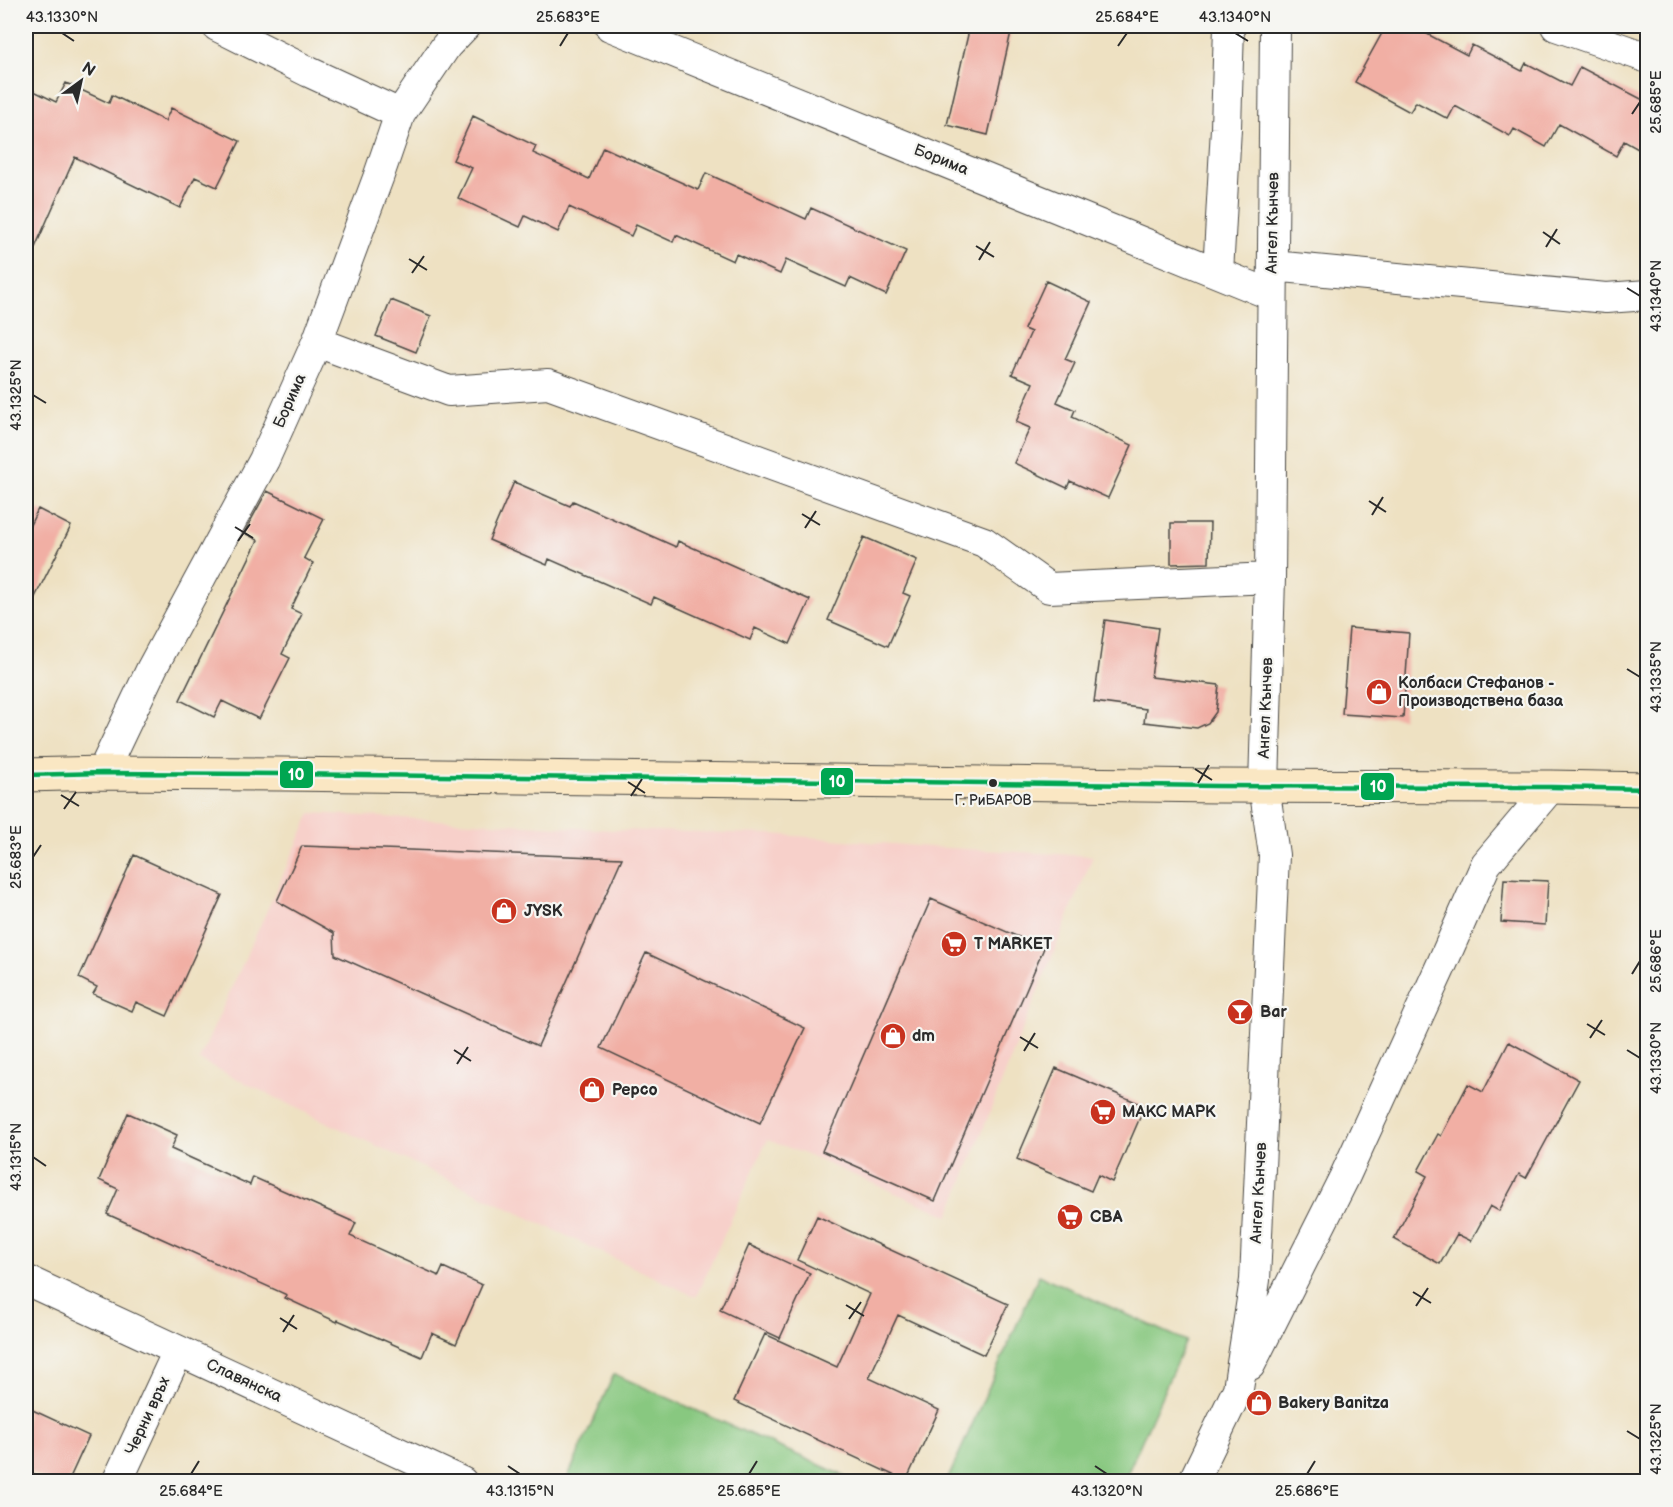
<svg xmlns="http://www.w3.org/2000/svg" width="1673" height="1507" viewBox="0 0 1673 1507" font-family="'Balsamiq Sans',sans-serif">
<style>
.built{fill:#f7d0ca}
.grass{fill:#88c880;stroke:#5a7a56;stroke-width:1.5}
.building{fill:#f1afa4}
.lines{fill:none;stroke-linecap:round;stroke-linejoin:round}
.street-casing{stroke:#484642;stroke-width:32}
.secondary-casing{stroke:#484642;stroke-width:35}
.street{stroke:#fff;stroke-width:30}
.secondary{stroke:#fae7c3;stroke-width:33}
.bus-1-casing{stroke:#f6f6f2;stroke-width:9}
.bus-1{stroke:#00a651;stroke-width:4.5}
.ticks{fill:none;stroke:#2b2b2b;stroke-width:2}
.bus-dot{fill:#2b2b2b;stroke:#f6f6f2;stroke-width:2}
.labels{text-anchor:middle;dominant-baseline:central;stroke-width:4.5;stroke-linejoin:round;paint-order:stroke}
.bus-label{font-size:14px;fill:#2b2b2b;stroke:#f6f6f2}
.street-label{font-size:16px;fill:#2b2b2b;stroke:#f6f6f2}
.poi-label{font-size:16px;font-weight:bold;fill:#2b2b2b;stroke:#f6f6f2;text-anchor:start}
.line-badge{stroke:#f6f6f2;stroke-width:2}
.badge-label{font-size:16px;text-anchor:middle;font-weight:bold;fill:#fff}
.neatline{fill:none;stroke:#2b2b2b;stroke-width:2}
.ticks-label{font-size:15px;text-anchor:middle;fill:#2b2b2b}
</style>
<rect width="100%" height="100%" fill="#f6f6f2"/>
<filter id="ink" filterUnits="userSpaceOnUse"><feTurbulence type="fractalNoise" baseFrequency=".0167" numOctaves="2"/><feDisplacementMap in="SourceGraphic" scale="12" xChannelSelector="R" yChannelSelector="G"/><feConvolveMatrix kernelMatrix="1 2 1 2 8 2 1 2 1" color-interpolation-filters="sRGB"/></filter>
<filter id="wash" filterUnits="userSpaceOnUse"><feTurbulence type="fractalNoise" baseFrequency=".008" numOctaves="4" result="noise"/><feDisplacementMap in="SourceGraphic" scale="24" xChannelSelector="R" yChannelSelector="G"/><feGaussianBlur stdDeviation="1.35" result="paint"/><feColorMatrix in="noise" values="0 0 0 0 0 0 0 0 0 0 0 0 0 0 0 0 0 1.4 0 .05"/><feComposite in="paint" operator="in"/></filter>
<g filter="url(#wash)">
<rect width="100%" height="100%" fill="#eee1c2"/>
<!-- built -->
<path class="built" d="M 311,813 L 615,830 L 772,834 L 929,847 L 1093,856 L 1027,1018 L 949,1216 L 802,1153 L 767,1140 L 696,1297 L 290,1105 L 199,1060 Z"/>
<!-- grass -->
<path class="grass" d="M 1039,1275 L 1186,1341 L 1124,1481 L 947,1481 Z
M 614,1374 L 856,1481 L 566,1481 Z"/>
<g id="blocks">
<!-- building -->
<path class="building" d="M 970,26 L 986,26 L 1011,32 L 988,135 L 947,125 Z
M 1386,26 L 1412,26 L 1467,55 L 1472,45 L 1522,71 L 1526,63 L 1570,86 L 1580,67 L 1647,102 L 1647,154 L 1624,141 L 1616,156 L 1559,124 L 1546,147 L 1514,129 L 1510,136 L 1455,106 L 1448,119 L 1416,102 L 1410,112 L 1355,82 Z
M 66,83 L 109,103 L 112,95 L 165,121 L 171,108 L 240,141 L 217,187 L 195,177 L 180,208 L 75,157 L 26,268 L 26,87 L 56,102 Z
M 473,116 L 536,146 L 533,153 L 589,179 L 603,147 L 698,190 L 706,173 L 806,219 L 811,208 L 906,251 L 886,295 L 850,278 L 846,287 L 786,260 L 780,274 L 736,254 L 733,261 L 676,235 L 673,242 L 636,225 L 631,236 L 569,207 L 558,232 L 525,216 L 520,227 L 458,198 L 472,168 L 453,160 Z
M 1046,281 L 1091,302 L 1065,359 L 1075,363 L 1057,402 L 1075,410 L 1072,417 L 1132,445 L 1108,498 L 1070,481 L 1067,488 L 1014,463 L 1030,428 L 1016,422 L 1033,383 L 1012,374 L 1031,332 L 1024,329 Z
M 391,300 L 431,316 L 416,352 L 376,336 Z
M 514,482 L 570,506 L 573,501 L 676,547 L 678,541 L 810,600 L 790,644 L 755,628 L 750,640 L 654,597 L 651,604 L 549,559 L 547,565 L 489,540 Z
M 267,491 L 324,519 L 304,558 L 313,563 L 291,609 L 302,614 L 282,654 L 290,658 L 259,719 L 222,701 L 214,717 L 180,700 L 258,540 L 244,533 Z
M 38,509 L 71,526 L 26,615 L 26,533 Z
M 1171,523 L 1210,523 L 1209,563 L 1171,564 Z
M 864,537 L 917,560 L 903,593 L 910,596 L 888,646 L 828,620 Z
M 1105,620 L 1158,628 L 1151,677 L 1219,685 L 1216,712 L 1208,723 L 1197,728 L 1144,722 L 1146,709 L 1094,702 Z
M 1349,628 L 1409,633 L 1403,718 L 1342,714 Z
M 302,846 L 622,858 L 538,1046 L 335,955 L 334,933 L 277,901 Z
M 134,855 L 222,895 L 167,1016 L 136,1002 L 132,1011 L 93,994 L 97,987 L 79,978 Z
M 1504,879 L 1548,881 L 1545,925 L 1501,922 Z
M 931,899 L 1044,948 L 935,1201 L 822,1151 Z
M 646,953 L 805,1028 L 760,1123 L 601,1048 Z
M 1509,1042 L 1579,1080 L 1526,1178 L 1519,1174 L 1499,1211 L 1490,1206 L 1471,1241 L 1457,1234 L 1440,1264 L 1394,1239 L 1427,1176 L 1418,1171 L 1438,1134 L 1441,1136 L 1468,1084 L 1483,1092 Z
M 1056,1068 L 1145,1106 L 1112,1182 L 1098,1175 L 1091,1191 L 1017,1159 Z
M 128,1113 L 177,1135 L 171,1149 L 250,1185 L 253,1177 L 356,1223 L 350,1236 L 439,1276 L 443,1267 L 482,1285 L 456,1344 L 432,1333 L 422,1357 L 338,1320 L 337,1322 L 285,1298 L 287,1295 L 107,1214 L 118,1189 L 99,1180 Z
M 817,1216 L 1008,1304 L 984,1355 L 898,1315 L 869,1378 L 939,1410 L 906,1481 L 734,1401 L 765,1334 L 837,1367 L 870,1294 L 797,1260 Z
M 749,1245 L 810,1273 L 780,1338 L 720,1310 Z
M 26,1407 L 89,1436 L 68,1482 L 50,1482 L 26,1470 Z"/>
</g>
</g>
<g filter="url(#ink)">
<use href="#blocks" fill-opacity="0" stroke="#484642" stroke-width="1.5"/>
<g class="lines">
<defs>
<path id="street" d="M 217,26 L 309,72 L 400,114
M 610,26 L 1272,295
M 1556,26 L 1648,58
M 1273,266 L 1606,298 L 1648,295
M 1218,273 L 1226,128 L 1229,26
M 317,342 L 449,391 L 548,384 L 984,542 L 1049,588 L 1270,578
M 102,773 L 152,668 L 264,460 L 317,342 L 378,178 L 400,114 L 446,46 L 465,26
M 26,1280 L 462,1482
M 1250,1365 L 1344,1178 L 1441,966 L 1486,864 L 1551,787
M 117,1482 L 178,1351
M 1193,1482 L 1238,1389 L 1255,1280 L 1274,855 L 1264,786 L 1270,578 L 1275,26"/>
<path id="secondary" d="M 26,775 L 102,773 L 283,774 L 1218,786 L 1551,787 L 1648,789"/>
</defs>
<!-- street casing -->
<use href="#street" class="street-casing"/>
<!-- secondary casing -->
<use href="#secondary" class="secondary-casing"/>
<!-- street -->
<use href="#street" class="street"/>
<!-- secondary -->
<use href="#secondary" class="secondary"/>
<defs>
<path id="bus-1" d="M 26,775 L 102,773 L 283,774 L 1218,786 L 1551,787 L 1648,789"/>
</defs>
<!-- bus-1 casing -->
<use href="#bus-1" class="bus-1-casing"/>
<!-- bus-1 -->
<use href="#bus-1" class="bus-1"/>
</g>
</g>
<!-- ticks -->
<path class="ticks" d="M 62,33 L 74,41M 1235,33 L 1248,41M 560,46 L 568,33M 1118,46 L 1127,33M 1632,114 L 1640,102M 1543,232 L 1560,244M 976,246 L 994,257M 1546,247 L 1557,229M 409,259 L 427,270M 979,260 L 990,242M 412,273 L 424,256M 1627,288 L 1640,296M 33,395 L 46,403M 1369,501 L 1386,512M 802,514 L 820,525M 1372,515 L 1383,497M 235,527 L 253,538M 805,528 L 816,511M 238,541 L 250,524M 1627,669 L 1640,677M 1195,769 L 1212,780M 628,782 L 645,793M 1198,783 L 1209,765M 61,795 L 79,806M 631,796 L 642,779M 64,809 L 76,792M 33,857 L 41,845M 1632,974 L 1640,961M 1587,1024 L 1605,1035M 1020,1037 L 1038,1048M 1590,1038 L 1602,1020M 454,1050 L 471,1061M 1627,1050 L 1640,1058M 1024,1051 L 1035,1033M 457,1064 L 468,1047M 33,1157 L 46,1166M 1413,1292 L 1431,1303M 846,1305 L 864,1316M 1416,1306 L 1428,1288M 280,1318 L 297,1329M 849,1319 L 861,1302M 283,1332 L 294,1315M 1627,1431 L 1640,1439M 508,1466 L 520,1474M 1095,1466 L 1107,1474M 191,1474 L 199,1461M 749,1474 L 757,1461M 1307,1474 L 1315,1461"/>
<!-- icons -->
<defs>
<symbol id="shop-disc" viewBox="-11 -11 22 22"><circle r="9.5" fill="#c8321e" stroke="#f6f6f2"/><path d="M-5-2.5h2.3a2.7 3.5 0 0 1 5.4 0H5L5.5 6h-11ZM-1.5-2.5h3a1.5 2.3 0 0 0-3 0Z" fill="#fff"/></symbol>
<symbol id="supermarket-disc" viewBox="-11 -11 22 22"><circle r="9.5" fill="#c8321e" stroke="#f6f6f2"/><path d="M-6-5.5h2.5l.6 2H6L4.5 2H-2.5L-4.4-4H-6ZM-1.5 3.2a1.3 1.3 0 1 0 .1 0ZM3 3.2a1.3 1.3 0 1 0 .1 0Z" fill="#fff"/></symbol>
<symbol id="bar-disc" viewBox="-11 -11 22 22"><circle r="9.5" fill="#c8321e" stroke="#f6f6f2"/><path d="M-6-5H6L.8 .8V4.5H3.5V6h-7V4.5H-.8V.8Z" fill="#fff"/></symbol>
</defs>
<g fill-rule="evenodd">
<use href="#shop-disc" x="1364" y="677" width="30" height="30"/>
<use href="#shop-disc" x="489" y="896" width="30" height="30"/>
<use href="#supermarket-disc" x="939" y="929" width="30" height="30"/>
<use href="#bar-disc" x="1225" y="997" width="30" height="30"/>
<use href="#shop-disc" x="878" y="1021" width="30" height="30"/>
<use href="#shop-disc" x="577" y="1075" width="30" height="30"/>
<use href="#supermarket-disc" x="1088" y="1097" width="30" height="30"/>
<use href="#supermarket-disc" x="1055" y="1202" width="30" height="30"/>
<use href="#shop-disc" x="1244" y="1388" width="30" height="30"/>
</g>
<!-- markers -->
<circle class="bus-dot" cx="993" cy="783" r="5"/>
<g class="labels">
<!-- bus labels -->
<g class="bus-label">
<text x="993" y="800">Г. РиБАРОВ</text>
</g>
<!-- street labels -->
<g class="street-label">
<text transform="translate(941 160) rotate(22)">Борима</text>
<text transform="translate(1273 223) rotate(-89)">Ангел Кънчев</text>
<text transform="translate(290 401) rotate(-66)">Борима</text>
<text transform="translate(1266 708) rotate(-88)">Ангел Кънчев</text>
<text transform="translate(1259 1193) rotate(-87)">Ангел Кънчев</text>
<text transform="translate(244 1381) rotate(25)">Славянска</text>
<text transform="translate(148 1416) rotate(-65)">Черни връх</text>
</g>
<!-- poi labels -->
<g class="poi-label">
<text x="1398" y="683">Колбаси Стефанов -<tspan x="1398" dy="18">Производствена база</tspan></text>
<text x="524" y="911">JYSK</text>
<text x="974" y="944">T MARKET</text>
<text x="1260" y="1012">Bar</text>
<text x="912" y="1036">dm</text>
<text x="612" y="1090">Pepco</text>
<text x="1122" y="1112">МАКС МАРК</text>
<text x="1090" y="1217">CBA</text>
<text x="1278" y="1403">Bakery Banitza</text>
</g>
</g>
<g class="line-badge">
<rect x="279" y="760" width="35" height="29" rx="6" fill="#00a651"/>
<rect x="820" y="767" width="34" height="29" rx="6" fill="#00a651"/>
<rect x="1360" y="772" width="35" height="29" rx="6" fill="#00a651"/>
</g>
<g class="badge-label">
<text x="296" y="780">10</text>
<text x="837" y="787">10</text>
<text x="1378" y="792">10</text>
</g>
<!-- margin -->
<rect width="1673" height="1507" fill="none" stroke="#f6f6f2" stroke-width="66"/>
<!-- north arrow -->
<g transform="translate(81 81) rotate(33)" stroke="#f6f6f2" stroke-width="4.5" paint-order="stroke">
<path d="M0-4.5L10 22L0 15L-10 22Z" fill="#2b2b2b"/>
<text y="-9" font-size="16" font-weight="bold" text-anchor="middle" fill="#2b2b2b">N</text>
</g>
<rect x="33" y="33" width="1607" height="1441" class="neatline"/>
<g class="ticks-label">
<text x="62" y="22">43.1330°N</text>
<text x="568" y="22">25.683°E</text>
<text x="1127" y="22">25.684°E</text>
<text x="1235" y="22">43.1340°N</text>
<text transform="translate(1656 102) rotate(-90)" y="5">25.685°E</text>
<text transform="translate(1656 296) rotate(-90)" y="5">43.1340°N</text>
<text transform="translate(16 395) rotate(-90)" y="5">43.1325°N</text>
<text transform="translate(1656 677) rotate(-90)" y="5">43.1335°N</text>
<text transform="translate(16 857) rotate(-90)" y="5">25.683°E</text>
<text transform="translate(1656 961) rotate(-90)" y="5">25.686°E</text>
<text transform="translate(1656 1058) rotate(-90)" y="5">43.1330°N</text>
<text transform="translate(16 1157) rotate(-90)" y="5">43.1315°N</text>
<text transform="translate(1656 1439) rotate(-90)" y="5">43.1325°N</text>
<text x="191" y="1496">25.684°E</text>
<text x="520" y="1496">43.1315°N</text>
<text x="749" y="1496">25.685°E</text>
<text x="1107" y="1496">43.1320°N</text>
<text x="1307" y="1496">25.686°E</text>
</g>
</svg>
